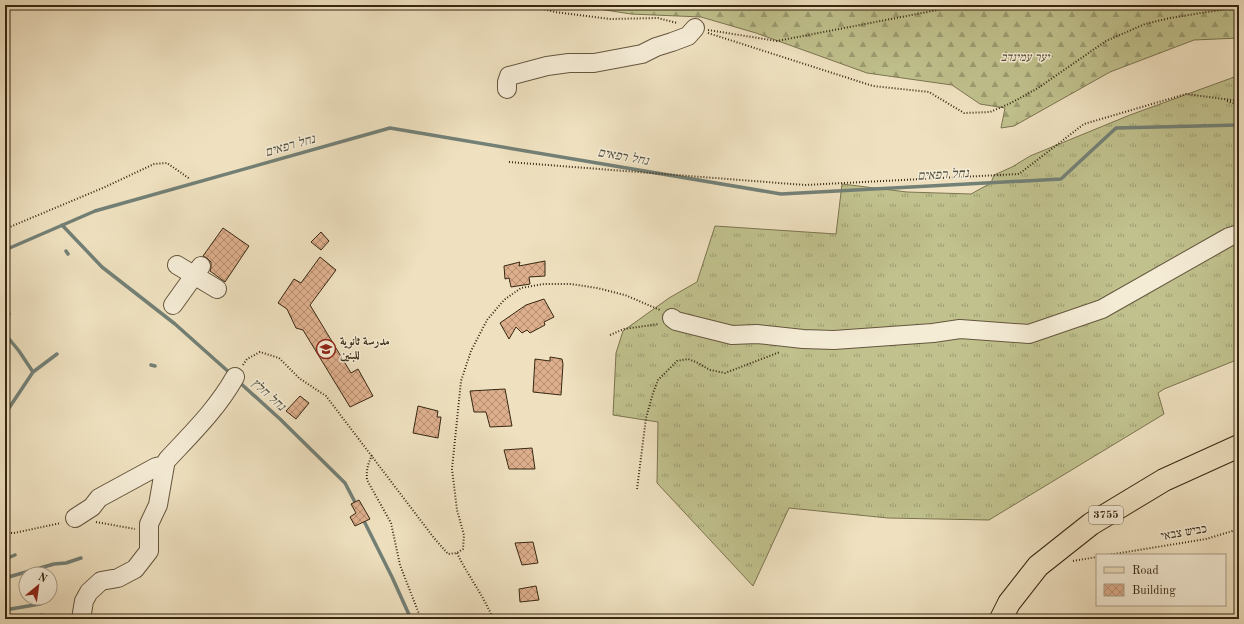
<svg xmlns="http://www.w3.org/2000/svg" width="1244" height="624" viewBox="0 0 1244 624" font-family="'Old Standard TT',Amiri,'Frank Ruhl Libre',serif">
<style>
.grass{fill:url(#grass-tufts);stroke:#7c7450}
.forest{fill:url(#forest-firs);stroke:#7c7450}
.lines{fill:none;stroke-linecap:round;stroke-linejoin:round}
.stream{stroke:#738076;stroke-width:3.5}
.building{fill:url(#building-cross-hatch);stroke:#372712}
.minor-casing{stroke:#65563e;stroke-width:20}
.major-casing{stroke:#372712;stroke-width:24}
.path{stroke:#372712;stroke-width:2;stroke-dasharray:1 2;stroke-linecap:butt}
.minor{stroke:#f5ecd6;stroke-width:18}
.major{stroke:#efe1c0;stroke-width:22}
.labels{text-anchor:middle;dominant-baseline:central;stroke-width:3;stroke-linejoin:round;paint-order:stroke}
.shield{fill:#f5ecd6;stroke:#70624d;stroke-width:1}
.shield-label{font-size:11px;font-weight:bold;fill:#372712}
.park-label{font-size:12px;font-style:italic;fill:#594e31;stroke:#f5ecd6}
.poi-label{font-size:12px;font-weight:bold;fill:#372712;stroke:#f5ecd6;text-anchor:start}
.street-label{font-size:12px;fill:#372712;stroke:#f5ecd6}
.water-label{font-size:13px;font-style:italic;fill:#555444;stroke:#f5ecd6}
</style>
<defs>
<pattern id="grass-tufts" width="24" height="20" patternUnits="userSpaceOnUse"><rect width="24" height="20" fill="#c0c18d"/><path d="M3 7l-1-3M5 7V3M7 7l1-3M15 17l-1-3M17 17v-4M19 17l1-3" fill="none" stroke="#9d9d72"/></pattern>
<pattern id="forest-firs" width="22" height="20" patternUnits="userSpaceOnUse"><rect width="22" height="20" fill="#c0c18d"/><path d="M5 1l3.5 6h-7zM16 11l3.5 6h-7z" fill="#9d9d72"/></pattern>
<pattern id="building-cross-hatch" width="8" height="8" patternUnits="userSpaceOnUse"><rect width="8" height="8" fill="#deaf8d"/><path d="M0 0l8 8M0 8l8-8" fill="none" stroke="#b58e72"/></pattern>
</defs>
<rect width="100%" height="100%" fill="#efe1c0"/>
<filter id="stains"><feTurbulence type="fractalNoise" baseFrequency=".005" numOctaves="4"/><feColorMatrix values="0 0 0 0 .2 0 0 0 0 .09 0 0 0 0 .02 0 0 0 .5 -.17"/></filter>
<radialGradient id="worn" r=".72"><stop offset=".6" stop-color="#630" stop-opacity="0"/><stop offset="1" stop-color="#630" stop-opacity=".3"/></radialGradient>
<!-- grass -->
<path class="grass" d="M 1237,76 L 1239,76 L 1239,359 L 1164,389 L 1158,393 L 1164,414 L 989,520 L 888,518 L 789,508 L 753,586 L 657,483 L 658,422 L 613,415 L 616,353 L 623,331 L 669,298 L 697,282 L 715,226 L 836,234 L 842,184 L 907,192 L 971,194 L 991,183 L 994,175 L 1012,167 L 1030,156 L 1130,115 Z"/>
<!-- forest -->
<path class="forest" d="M 573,5 L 1239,5 L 1239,38 L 1194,40 L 1110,72 L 1014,126 L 1001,128 L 1005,108 L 980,104 L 952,85 L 867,73 L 756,33 L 701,17 L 631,14 Z"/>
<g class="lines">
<!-- stream -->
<path class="stream" d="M 62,225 L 102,267 L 175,324 L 231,374
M 5,250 L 95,211 L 390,128 L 781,194 L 1061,179 L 1116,128 L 1239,125
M 66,251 L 68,254
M 5,308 L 9,314 L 5,318
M 5,334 L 19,351 L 33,372
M 151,365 L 155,366
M 238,381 L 280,419 L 345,483 L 357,506
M 5,414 L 33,372 L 57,354
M 363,519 L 392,577 L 411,619
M 5,559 L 15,555
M 5,578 L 54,564 L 66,563 L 81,558
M 5,610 L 40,604
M 32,619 L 42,615"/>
</g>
<!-- building -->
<path class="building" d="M 223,228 L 249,246 L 225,282 L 210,271 L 211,267 L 211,262 L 207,258 L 203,256 Z
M 321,232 L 329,241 L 321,250 L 311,242 Z
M 320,257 L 336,270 L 310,305 L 351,373 L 358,369 L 373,396 L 350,407 L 303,330 L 296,328 L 287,309 L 278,303 L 294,279 L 301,283 Z
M 545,261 L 545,276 L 529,277 L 530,284 L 511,287 L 509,278 L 505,279 L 504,266 L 520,262 L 519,266 Z
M 544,299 L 554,317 L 544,322 L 545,325 L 530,333 L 527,330 L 522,333 L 516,327 L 509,339 L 500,323 L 526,305 Z
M 550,357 L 562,359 L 563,364 L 561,395 L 533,392 L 535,359 L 550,361 Z
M 505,389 L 512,426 L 490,427 L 486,412 L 474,412 L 470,391 Z
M 300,396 L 309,403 L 296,419 L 286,411 Z
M 418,406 L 438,411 L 437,417 L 441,417 L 438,438 L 413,433 Z
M 532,448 L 535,469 L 509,469 L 504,450 Z
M 359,500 L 370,519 L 355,526 L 350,517 L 356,513 L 351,504 Z
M 533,542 L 538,563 L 522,565 L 515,543 Z
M 536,586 L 539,600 L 520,602 L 519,589 Z"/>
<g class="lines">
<defs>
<path id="minor" d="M 507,89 L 507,82 L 509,76 L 547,66 L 569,63 L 594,63 L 642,54 L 656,47 L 672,42 L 688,36 L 695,28
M 177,265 L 217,289
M 173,305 L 201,266
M 672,318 L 676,321 L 732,335 L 757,334 L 803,339 L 834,340 L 933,333 L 960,329 L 1029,334 L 1102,309 L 1229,237 L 1239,234
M 167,460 C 192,433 217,409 235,377
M 75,518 L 92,507 L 99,498 L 156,467 L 165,465 L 158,505 L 149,524 L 149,551 L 135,569 L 118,578 L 101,581 L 89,592 L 84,601 L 81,619"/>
<path id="major" d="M 1001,619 L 1009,603 L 1038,566 L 1091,524 L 1164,480 L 1239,446"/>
</defs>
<!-- minor casing -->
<use href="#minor" class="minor-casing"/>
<!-- major casing -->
<use href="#major" class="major-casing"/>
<!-- path -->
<path class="path" d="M 62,5 L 65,7 L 73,5
M 527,5 L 555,12 L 610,19 L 658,18 L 677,23
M 708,30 L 777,41 L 953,7 L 954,5
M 708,33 L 873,86 L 929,92 L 964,113 L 990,112 L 1011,103 L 1038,88 L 1106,41 L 1145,24 L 1170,18 L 1239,7
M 1227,101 L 1239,105
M 509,162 L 805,185 L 1019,174 L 1084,124 L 1186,94 L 1239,101
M 5,229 L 105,187 L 154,164 L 167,163 L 190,179
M 610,335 L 624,329 L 659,324
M 243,365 L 247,359 L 260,352 L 279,358 L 299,378 L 326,396 L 434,538 L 448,554 L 457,553 L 463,549 L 464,535 L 457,510 L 452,469 L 461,381 L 471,351 L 487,320 L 504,300 L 521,288 L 544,284 L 571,284 L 597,288 L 625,295 L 660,310
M 372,455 C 368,464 366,470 367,480 L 391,523 L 400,565 L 421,619
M 637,489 L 646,418 L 653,393 L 658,380 L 677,361 L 688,359 L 696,362 L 710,370 L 725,373 L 780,352
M 96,522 L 135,529
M 5,533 L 14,533 L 61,523
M 457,553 C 468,576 484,596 493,619
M 1108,555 L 1206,539 L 1239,529
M 1073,561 L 1097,557"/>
<!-- minor -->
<use href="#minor" class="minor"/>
<!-- major -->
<use href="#major" class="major"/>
</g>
<!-- icons -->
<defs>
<symbol id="school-ring" viewBox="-11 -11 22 22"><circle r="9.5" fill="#f5ecd6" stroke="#8f2418" stroke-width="1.5"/><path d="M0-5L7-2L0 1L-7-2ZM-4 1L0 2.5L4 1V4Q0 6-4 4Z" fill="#8f2418"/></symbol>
</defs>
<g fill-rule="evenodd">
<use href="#school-ring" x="315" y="338" width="22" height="22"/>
</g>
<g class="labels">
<!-- shield labels -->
<rect class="shield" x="1089" y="506" width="34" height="18" rx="3"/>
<g class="shield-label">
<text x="1106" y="515">3755</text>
</g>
<!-- park labels -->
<g class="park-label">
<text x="1025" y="58">יער עמינדב</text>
</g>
<!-- poi labels -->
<g class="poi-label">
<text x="340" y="342">مدرسة ثانوية<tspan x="340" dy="14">للبنين</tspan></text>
</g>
<!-- street labels -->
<g class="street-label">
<text transform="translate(1184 533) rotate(-10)">כביש צבאי</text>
</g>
<!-- water labels -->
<g class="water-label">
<text transform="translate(290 146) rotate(-16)">נחל רפאים</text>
<text transform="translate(623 157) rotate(10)">נחל רפאים</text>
<text transform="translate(943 175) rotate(-3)">נחל רפאים</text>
<text transform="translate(268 395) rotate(42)">נחל חלץ</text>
</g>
</g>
<!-- margin -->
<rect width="1244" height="624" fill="none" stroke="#efe1c0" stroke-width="20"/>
<rect x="6" y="6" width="1232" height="612" fill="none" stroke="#372712" stroke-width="2"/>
<rect x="10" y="10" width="1224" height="604" fill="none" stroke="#372712"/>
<!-- legend -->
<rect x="1096" y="554" width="130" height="52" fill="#f5ecd6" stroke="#a99d88"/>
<rect x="1104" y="567" width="20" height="6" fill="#efe1c0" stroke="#a99d88"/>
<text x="1132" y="574" font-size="12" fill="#372712">Road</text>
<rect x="1104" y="584" width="20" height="12" fill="url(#building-cross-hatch)" stroke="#a99d88"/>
<text x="1132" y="594" font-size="12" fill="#372712">Building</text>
<!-- north arrow -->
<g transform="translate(38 586) rotate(29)"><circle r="19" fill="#f5ecd6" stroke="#a99d88"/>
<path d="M0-3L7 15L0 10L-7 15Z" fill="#8f2418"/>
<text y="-6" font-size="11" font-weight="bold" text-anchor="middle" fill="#372712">N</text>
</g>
<rect width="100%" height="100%" filter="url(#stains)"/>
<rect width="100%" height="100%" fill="url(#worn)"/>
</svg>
